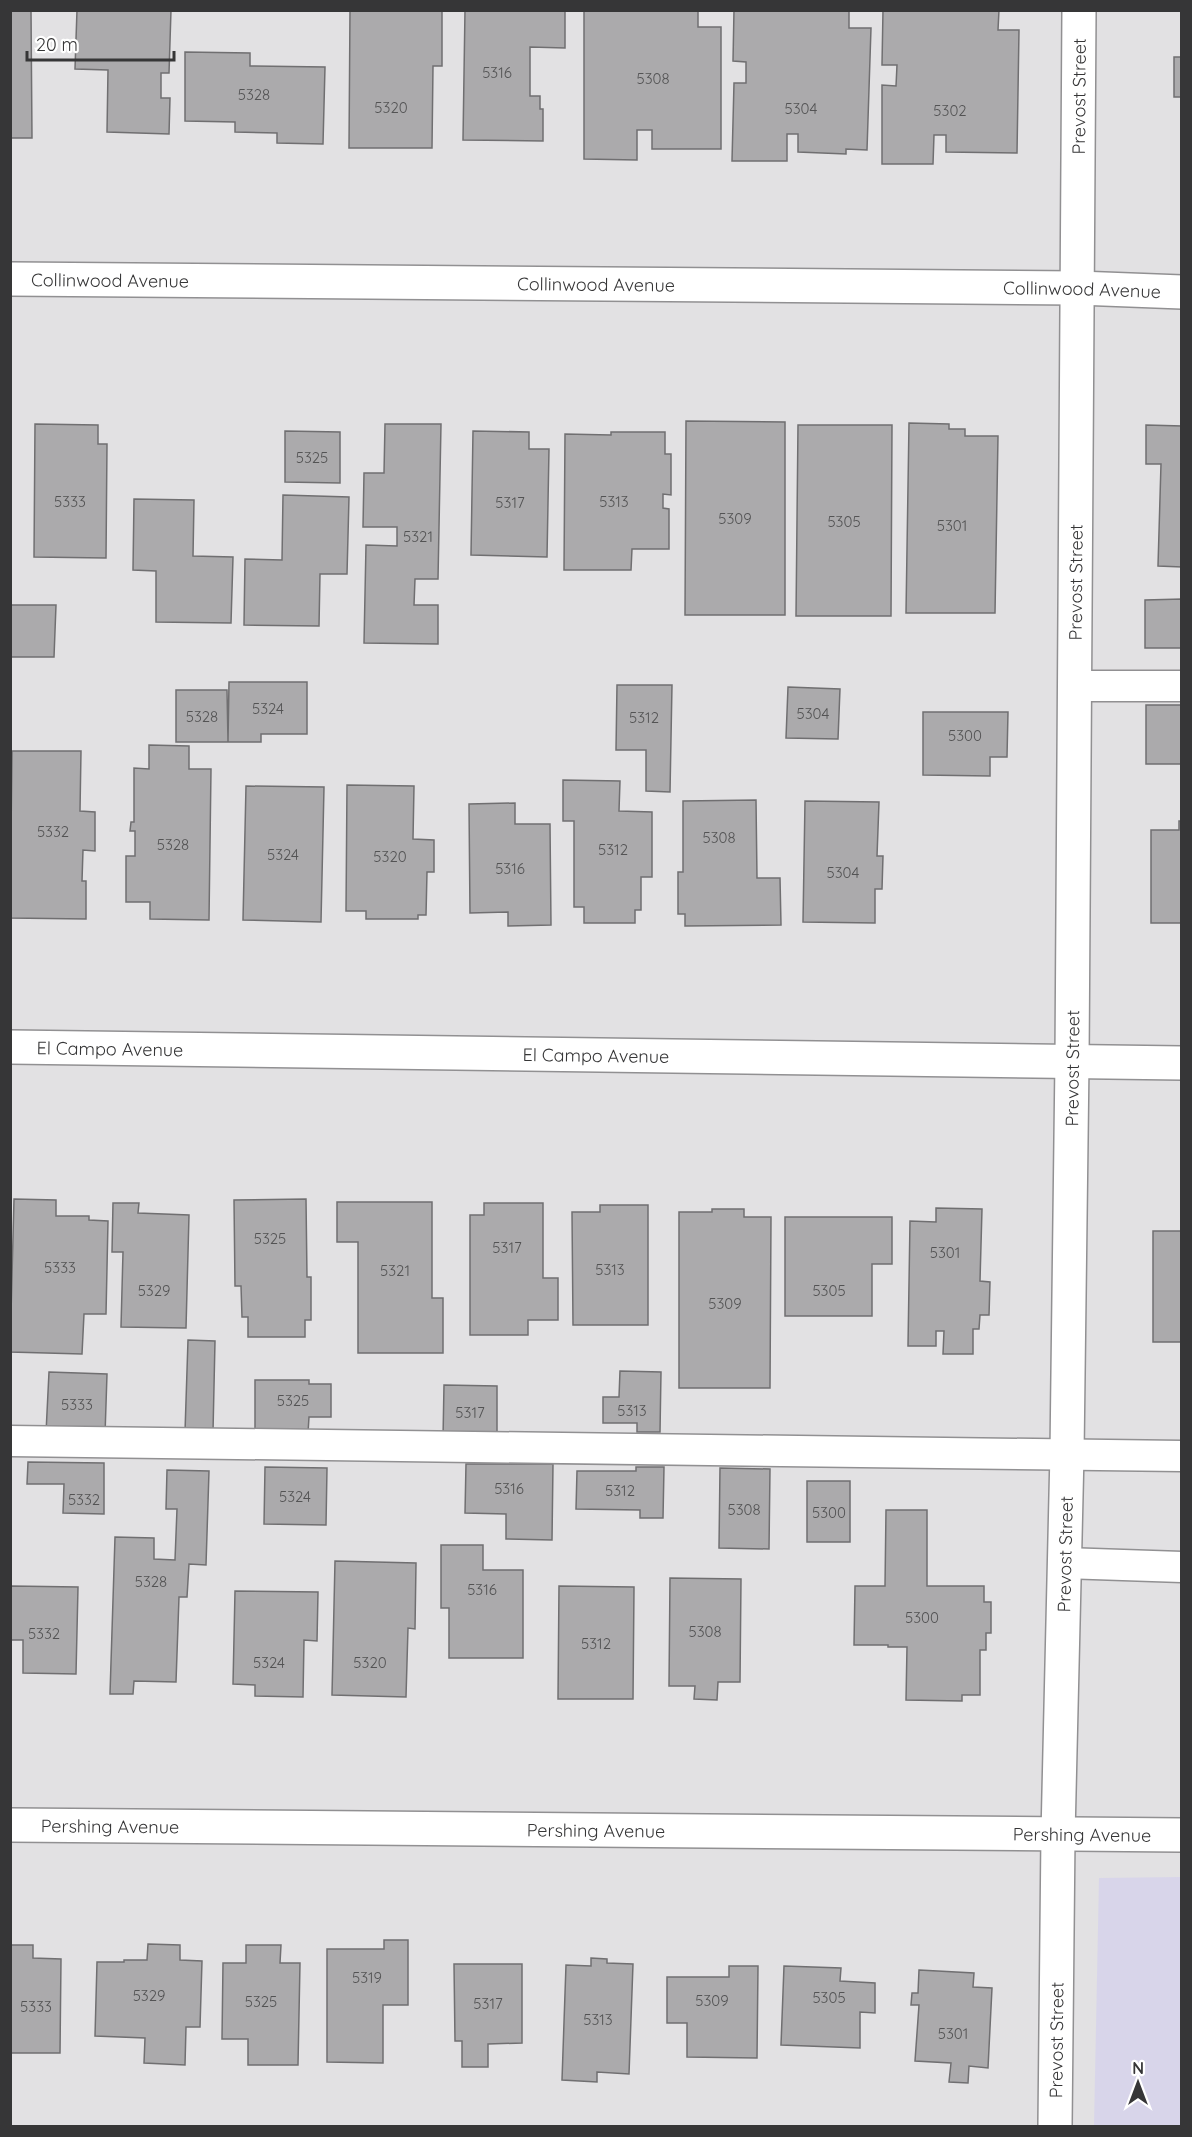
<svg xmlns="http://www.w3.org/2000/svg" width="1192" height="2137" viewBox="0 0 1192 2137" font-family="Quicksand,sans-serif">
<style>
.commercial{fill:#d8d5ea}
.building{fill:#abaaac;stroke:#706f71;stroke-width:1.5}
.lines{fill:none;stroke-linecap:round;stroke-linejoin:round}
.service-casing{stroke:#919092;stroke-width:33}
.minor-casing{stroke:#919092;stroke-width:36}
.service{stroke:#fff;stroke-width:30}
.minor{stroke:#fff;stroke-width:33}
.labels{text-anchor:middle;dominant-baseline:central;stroke-width:6;stroke-linejoin:round;paint-order:stroke}
.number-label{font-size:15px;fill:#535354}
.street-label{font-size:18px;fill:#363637;stroke:#fff}
</style>
<rect width="100%" height="100%" fill="#e2e1e3"/>
<!-- commercial -->
<path class="commercial" d="M 1181,1877 L 1181,2126 L 1094,2126 L 1099,1878 Z"/>
<!-- building -->
<path class="building" d="M 10,10 L 31,10 L 32,138 L 10,138 Z
M 77,10 L 171,10 L 169,73 L 161,73 L 161,98 L 170,98 L 169,134 L 107,132 L 108,70 L 75,69 Z
M 350,10 L 442,10 L 442,66 L 433,66 L 432,148 L 349,148 Z
M 465,10 L 565,10 L 565,48 L 530,47 L 530,96 L 540,96 L 540,109 L 543,109 L 543,141 L 463,140 Z
M 584,10 L 698,10 L 698,27 L 721,27 L 721,149 L 652,149 L 652,130 L 637,130 L 637,160 L 584,159 Z
M 734,10 L 849,10 L 849,28 L 871,28 L 867,150 L 846,149 L 846,154 L 798,152 L 798,134 L 787,134 L 787,161 L 732,161 L 734,83 L 746,83 L 746,62 L 733,61 Z
M 883,10 L 999,10 L 998,30 L 1019,30 L 1017,153 L 946,152 L 946,135 L 934,135 L 933,164 L 882,164 L 882,85 L 896,86 L 897,65 L 882,65 Z
M 1182,10 L 1182,97 L 1174,97 L 1174,57 L 1181,57 Z
M 185,52 L 250,53 L 250,66 L 325,67 L 323,144 L 277,143 L 277,133 L 235,132 L 235,122 L 185,121 Z
M 686,421 L 785,422 L 785,615 L 685,615 Z
M 909,423 L 949,424 L 949,429 L 965,429 L 965,436 L 998,436 L 995,613 L 906,613 Z
M 35,424 L 98,425 L 98,444 L 107,444 L 106,558 L 34,557 Z
M 385,424 L 441,424 L 438,579 L 415,579 L 414,605 L 438,605 L 438,644 L 364,643 L 366,545 L 397,546 L 397,527 L 363,527 L 364,473 L 384,473 Z
M 798,425 L 892,425 L 891,616 L 796,616 Z
M 1146,425 L 1182,426 L 1182,567 L 1158,566 L 1161,464 L 1146,464 Z
M 285,431 L 340,432 L 340,483 L 285,482 Z
M 473,431 L 529,432 L 529,449 L 549,449 L 547,557 L 471,555 Z
M 611,432 L 665,432 L 665,454 L 671,454 L 671,495 L 663,494 L 663,508 L 669,509 L 669,549 L 632,549 L 631,570 L 564,570 L 565,434 L 611,435 Z
M 283,495 L 349,497 L 347,574 L 320,574 L 319,626 L 244,625 L 245,559 L 282,560 Z
M 134,499 L 194,500 L 193,556 L 233,557 L 231,623 L 156,622 L 156,571 L 133,570 Z
M 1182,599 L 1182,648 L 1145,648 L 1145,600 Z
M 10,605 L 56,605 L 54,657 L 10,657 Z
M 229,682 L 307,682 L 307,734 L 261,734 L 261,742 L 228,742 Z
M 617,685 L 672,685 L 670,792 L 646,791 L 646,750 L 616,750 Z
M 788,687 L 840,689 L 838,739 L 786,738 Z
M 176,690 L 227,690 L 228,742 L 176,742 Z
M 1146,705 L 1182,705 L 1182,764 L 1146,764 Z
M 923,712 L 1008,712 L 1007,757 L 990,757 L 990,776 L 923,775 Z
M 149,745 L 189,746 L 189,769 L 211,769 L 209,920 L 150,919 L 150,902 L 126,902 L 126,856 L 135,856 L 135,831 L 130,831 L 131,822 L 134,822 L 134,768 L 149,769 Z
M 12,751 L 81,751 L 80,811 L 95,812 L 95,851 L 83,850 L 82,881 L 86,881 L 86,919 L 10,918 Z
M 563,780 L 620,781 L 619,811 L 652,812 L 652,877 L 641,877 L 641,910 L 635,910 L 635,923 L 584,923 L 584,907 L 574,907 L 574,821 L 563,821 Z
M 347,785 L 414,786 L 413,839 L 434,840 L 434,872 L 427,872 L 426,915 L 418,915 L 418,919 L 366,919 L 366,911 L 346,911 Z
M 246,786 L 324,787 L 321,922 L 243,920 Z
M 756,800 L 757,878 L 780,878 L 781,925 L 685,926 L 685,914 L 678,914 L 678,872 L 683,872 L 683,801 Z
M 805,801 L 879,802 L 877,856 L 883,856 L 882,889 L 875,889 L 875,923 L 803,922 Z
M 515,803 L 515,824 L 550,824 L 551,925 L 508,926 L 508,912 L 470,913 L 469,804 Z
M 1179,821 L 1182,821 L 1182,923 L 1151,923 L 1151,830 L 1179,830 Z
M 14,1199 L 56,1200 L 56,1216 L 89,1216 L 89,1220 L 108,1221 L 106,1314 L 84,1314 L 82,1354 L 10,1352 Z
M 306,1199 L 307,1277 L 311,1277 L 311,1320 L 305,1320 L 305,1337 L 248,1337 L 248,1317 L 242,1317 L 241,1286 L 235,1286 L 234,1200 Z
M 337,1202 L 432,1202 L 432,1298 L 443,1298 L 443,1353 L 358,1353 L 358,1242 L 337,1242 Z
M 113,1203 L 139,1203 L 138,1213 L 189,1215 L 186,1328 L 121,1327 L 123,1252 L 112,1252 Z
M 484,1203 L 543,1203 L 543,1278 L 558,1278 L 558,1320 L 528,1320 L 528,1335 L 470,1335 L 470,1215 L 484,1215 Z
M 600,1205 L 648,1205 L 648,1325 L 573,1325 L 572,1212 L 600,1212 Z
M 936,1208 L 982,1209 L 980,1281 L 990,1282 L 989,1315 L 980,1315 L 979,1329 L 973,1329 L 973,1354 L 943,1354 L 944,1331 L 936,1331 L 936,1346 L 908,1346 L 910,1221 L 936,1222 Z
M 712,1209 L 744,1209 L 744,1217 L 771,1217 L 770,1388 L 679,1388 L 679,1212 L 712,1212 Z
M 785,1217 L 892,1217 L 892,1264 L 872,1264 L 872,1316 L 785,1316 Z
M 1153,1231 L 1182,1231 L 1182,1342 L 1153,1342 Z
M 188,1340 L 215,1341 L 213,1432 L 185,1432 Z
M 620,1371 L 661,1372 L 660,1432 L 637,1432 L 637,1423 L 603,1423 L 603,1397 L 619,1397 Z
M 49,1372 L 107,1374 L 105,1435 L 46,1433 Z
M 255,1380 L 309,1380 L 309,1384 L 331,1384 L 331,1417 L 309,1417 L 308,1433 L 255,1432 Z
M 444,1385 L 497,1386 L 497,1439 L 443,1438 Z
M 28,1462 L 104,1463 L 104,1514 L 63,1513 L 64,1484 L 27,1484 Z
M 466,1464 L 553,1464 L 552,1540 L 506,1539 L 506,1514 L 465,1513 Z
M 265,1467 L 327,1468 L 326,1525 L 264,1524 Z
M 636,1467 L 664,1467 L 663,1518 L 640,1518 L 640,1510 L 576,1509 L 577,1471 L 636,1471 Z
M 720,1468 L 770,1469 L 769,1549 L 719,1548 Z
M 167,1470 L 209,1471 L 206,1565 L 189,1564 L 187,1597 L 179,1597 L 176,1682 L 134,1681 L 133,1694 L 110,1694 L 115,1537 L 154,1538 L 154,1559 L 175,1560 L 177,1509 L 166,1509 Z
M 807,1481 L 850,1481 L 850,1542 L 807,1542 Z
M 886,1510 L 927,1510 L 927,1586 L 984,1586 L 984,1602 L 991,1602 L 991,1633 L 986,1633 L 986,1650 L 980,1650 L 980,1695 L 962,1695 L 962,1701 L 906,1700 L 907,1647 L 888,1647 L 888,1645 L 854,1645 L 855,1586 L 885,1586 Z
M 441,1545 L 483,1545 L 483,1570 L 523,1570 L 523,1658 L 449,1658 L 449,1608 L 441,1608 Z
M 335,1561 L 416,1563 L 415,1629 L 408,1628 L 406,1697 L 332,1695 Z
M 670,1578 L 741,1579 L 740,1682 L 718,1682 L 717,1700 L 694,1699 L 695,1686 L 669,1686 Z
M 11,1586 L 78,1587 L 76,1674 L 23,1673 L 23,1640 L 10,1640 Z
M 559,1586 L 634,1587 L 633,1699 L 558,1699 Z
M 235,1591 L 318,1592 L 317,1641 L 304,1640 L 303,1697 L 255,1696 L 255,1685 L 233,1684 Z
M 384,1940 L 408,1940 L 408,2005 L 383,2005 L 383,2063 L 327,2062 L 327,1949 L 384,1949 Z
M 148,1944 L 180,1945 L 180,1960 L 202,1961 L 200,2027 L 186,2027 L 185,2065 L 144,2063 L 145,2038 L 95,2036 L 97,1962 L 124,1962 L 124,1960 L 147,1960 Z
M 10,1945 L 33,1945 L 33,1958 L 61,1959 L 60,2053 L 10,2053 Z
M 246,1945 L 281,1945 L 280,1963 L 300,1963 L 298,2065 L 248,2065 L 248,2039 L 222,2039 L 223,1963 L 246,1963 Z
M 591,1958 L 607,1959 L 607,1963 L 633,1964 L 629,2074 L 597,2072 L 597,2082 L 562,2080 L 566,1965 L 591,1966 Z
M 454,1964 L 522,1964 L 522,2043 L 488,2044 L 488,2067 L 462,2067 L 462,2041 L 455,2041 Z
M 729,1966 L 758,1966 L 757,2058 L 687,2057 L 687,2023 L 667,2023 L 667,1977 L 729,1977 Z
M 784,1966 L 841,1968 L 840,1981 L 875,1983 L 875,2013 L 860,2012 L 860,2048 L 781,2045 Z
M 919,1970 L 974,1973 L 973,1987 L 992,1988 L 988,2068 L 969,2066 L 968,2083 L 949,2082 L 951,2063 L 915,2061 L 919,2005 L 911,2005 L 912,1993 L 918,1993 Z"/>
<g class="lines">
<defs>
<path id="service" d="M 1075,686 L 1182,686
M 10,1441 L 1182,1456
M 1064,1563 L 1182,1567"/>
<g id="minor">
<path id="s1" d="M 10,279 L 1078,288 L 1182,292"/>
<path id="s2" d="M 10,1047 L 1182,1063"/>
<path id="s3" d="M 10,1825 L 1182,1835"/>
<path id="s4" d="M 1055,2126 L 1058,1835 L 1067,1453 L 1072,1061 L 1079,10"/>
</g>
</defs>
<!-- service casing -->
<use href="#service" class="service-casing"/>
<!-- minor casing -->
<use href="#minor" class="minor-casing"/>
<!-- service -->
<use href="#service" class="service"/>
<!-- minor -->
<use href="#minor" class="minor"/>
</g>
<g class="labels">
<!-- number labels -->
<g class="number-label">
<text x="497" y="72">5316</text>
<text x="653" y="78">5308</text>
<text x="254" y="94">5328</text>
<text x="391" y="107">5320</text>
<text x="801" y="108">5304</text>
<text x="950" y="110">5302</text>
<text x="312" y="457">5325</text>
<text x="70" y="501">5333</text>
<text x="614" y="501">5313</text>
<text x="510" y="502">5317</text>
<text x="735" y="518">5309</text>
<text x="844" y="521">5305</text>
<text x="952" y="525">5301</text>
<text x="418" y="536">5321</text>
<text x="268" y="708">5324</text>
<text x="813" y="713">5304</text>
<text x="202" y="716">5328</text>
<text x="644" y="717">5312</text>
<text x="965" y="735">5300</text>
<text x="53" y="831">5332</text>
<text x="719" y="837">5308</text>
<text x="173" y="844">5328</text>
<text x="613" y="849">5312</text>
<text x="283" y="854">5324</text>
<text x="390" y="856">5320</text>
<text x="510" y="868">5316</text>
<text x="843" y="872">5304</text>
<text x="270" y="1238">5325</text>
<text x="507" y="1247">5317</text>
<text x="945" y="1252">5301</text>
<text x="60" y="1267">5333</text>
<text x="610" y="1269">5313</text>
<text x="395" y="1270">5321</text>
<text x="154" y="1290">5329</text>
<text x="829" y="1290">5305</text>
<text x="725" y="1303">5309</text>
<text x="293" y="1400">5325</text>
<text x="77" y="1404">5333</text>
<text x="632" y="1410">5313</text>
<text x="470" y="1412">5317</text>
<text x="509" y="1488">5316</text>
<text x="620" y="1490">5312</text>
<text x="295" y="1496">5324</text>
<text x="84" y="1499">5332</text>
<text x="744" y="1509">5308</text>
<text x="829" y="1512">5300</text>
<text x="151" y="1581">5328</text>
<text x="482" y="1589">5316</text>
<text x="922" y="1617">5300</text>
<text x="705" y="1631">5308</text>
<text x="44" y="1633">5332</text>
<text x="596" y="1643">5312</text>
<text x="269" y="1662">5324</text>
<text x="370" y="1662">5320</text>
<text x="367" y="1977">5319</text>
<text x="149" y="1995">5329</text>
<text x="829" y="1997">5305</text>
<text x="712" y="2000">5309</text>
<text x="261" y="2001">5325</text>
<text x="488" y="2003">5317</text>
<text x="36" y="2006">5333</text>
<text x="598" y="2019">5313</text>
<text x="953" y="2033">5301</text>
</g>
<!-- street labels -->
<g class="street-label">
<text stroke="none"><textPath href="#s4" startOffset="2030">Prevost Street</textPath></text>
<text stroke="none"><textPath href="#s1" startOffset="100">Collinwood Avenue</textPath></text>
<text stroke="none"><textPath href="#s1" startOffset="586">Collinwood Avenue</textPath></text>
<text stroke="none"><textPath href="#s1" startOffset="1072">Collinwood Avenue</textPath></text>
<text stroke="none"><textPath href="#s4" startOffset="1544">Prevost Street</textPath></text>
<text stroke="none"><textPath href="#s2" startOffset="100">El Campo Avenue</textPath></text>
<text stroke="none"><textPath href="#s2" startOffset="586">El Campo Avenue</textPath></text>
<text stroke="none"><textPath href="#s4" startOffset="1058">Prevost Street</textPath></text>
<text stroke="none"><textPath href="#s4" startOffset="572">Prevost Street</textPath></text>
<text stroke="none"><textPath href="#s3" startOffset="100">Pershing Avenue</textPath></text>
<text stroke="none"><textPath href="#s3" startOffset="586">Pershing Avenue</textPath></text>
<text stroke="none"><textPath href="#s3" startOffset="1072">Pershing Avenue</textPath></text>
<text stroke="none"><textPath href="#s4" startOffset="86">Prevost Street</textPath></text>
</g>
</g>
<!-- border -->
<rect width="1192" height="2137" fill="none" stroke="#363637" stroke-width="24"/>
<!-- north arrow -->
<g transform="translate(1138 2083)" stroke="#ffffff" stroke-width="4.5" paint-order="stroke">
<path d="M0-4.5L10 22L0 15L-10 22Z" fill="#363637"/>
<text y="-9" font-size="16" font-weight="bold" text-anchor="middle" fill="#363637">N</text>
</g>
<!-- scale -->
<path d="M27 51v9h147v-9" fill="none" stroke="#363637" stroke-width="3"/>
<text x="36" y="51" font-size="18" fill="#363637" stroke="#ffffff" stroke-width="4.5" paint-order="stroke">20 m</text>
</svg>
